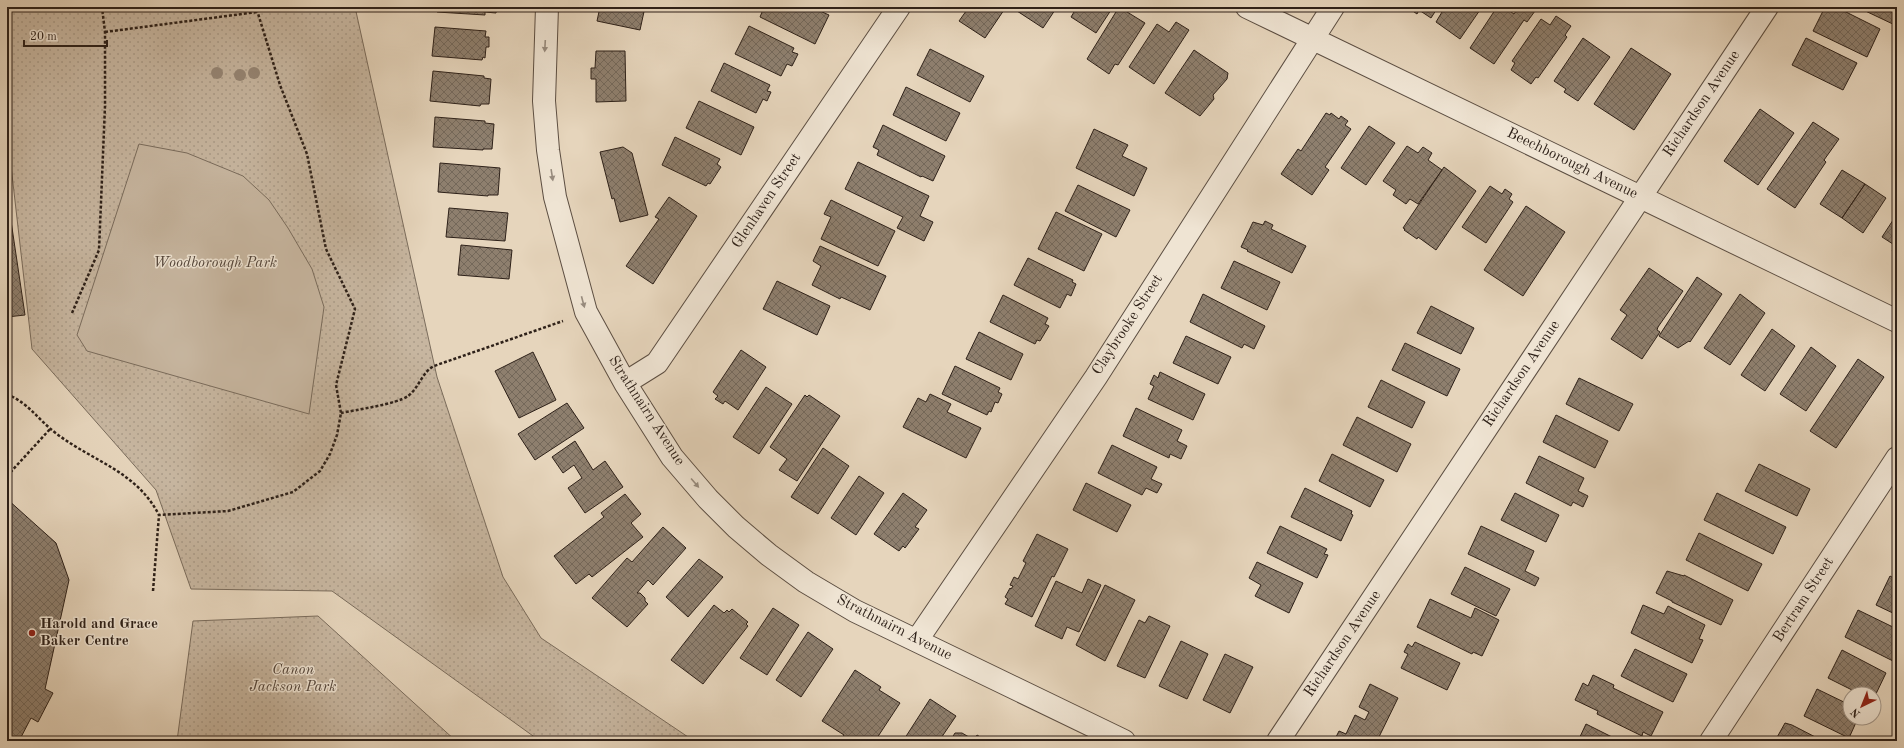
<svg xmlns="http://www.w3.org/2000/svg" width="1904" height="748" viewBox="0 0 1904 748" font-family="'Old Standard TT',serif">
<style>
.grass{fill:url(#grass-dots);stroke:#7a6c5c}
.pitch{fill:#c7b6a0;stroke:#7a6c5c}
.building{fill:url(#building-cross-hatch);stroke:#2e2119}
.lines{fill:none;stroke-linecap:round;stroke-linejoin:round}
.minor-casing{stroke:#5c4e42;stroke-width:24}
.path{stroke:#2e2119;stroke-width:2.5;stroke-dasharray:3 2;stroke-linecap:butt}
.minor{stroke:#efe4d3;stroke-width:22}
.tree{fill:#968675}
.oneway{fill:#988c7f}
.poi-dot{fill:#8f2418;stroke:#efe4d3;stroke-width:1.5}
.labels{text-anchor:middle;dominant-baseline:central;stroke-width:3;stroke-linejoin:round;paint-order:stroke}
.street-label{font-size:15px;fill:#2e2119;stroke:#efe4d3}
.park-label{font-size:15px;font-style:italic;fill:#54463b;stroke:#efe4d3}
.poi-label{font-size:15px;font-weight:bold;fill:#2e2119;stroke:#efe4d3;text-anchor:start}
</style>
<defs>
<pattern id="grass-dots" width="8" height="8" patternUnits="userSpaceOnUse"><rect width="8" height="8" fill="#c7b6a0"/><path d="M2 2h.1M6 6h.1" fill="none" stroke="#ab9c89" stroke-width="1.8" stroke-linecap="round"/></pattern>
<pattern id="building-cross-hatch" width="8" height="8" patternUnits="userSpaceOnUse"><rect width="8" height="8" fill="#8e7f6e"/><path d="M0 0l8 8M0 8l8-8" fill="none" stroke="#74685a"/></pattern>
</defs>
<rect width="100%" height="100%" fill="#e6d5bc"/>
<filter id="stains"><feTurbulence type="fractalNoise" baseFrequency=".005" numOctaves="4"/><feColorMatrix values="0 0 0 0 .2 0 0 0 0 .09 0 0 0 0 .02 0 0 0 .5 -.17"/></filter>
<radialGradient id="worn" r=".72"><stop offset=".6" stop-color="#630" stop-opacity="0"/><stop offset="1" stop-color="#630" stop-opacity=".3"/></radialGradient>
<!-- grass -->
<path class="grass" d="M 7,7 L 355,7 L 437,377 L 503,577 L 541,638 L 694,741 L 540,741 L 332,591 L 191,589 L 156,490 L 32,349 L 7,131 Z
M 318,616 L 456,741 L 177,741 L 193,621 Z"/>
<!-- pitch -->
<path class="pitch" d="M 139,144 L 187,153 L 243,176 L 269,200 L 288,228 L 312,269 L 324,307 L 309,414 L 87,351 L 77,335 Z"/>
<!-- building -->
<path class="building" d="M 437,7 L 497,7 L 496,13 L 485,12 L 485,15 L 437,12 Z
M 600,7 L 645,7 L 640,30 L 597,21 Z
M 764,7 L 811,7 L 829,15 L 815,44 L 760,17 Z
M 969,7 L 1006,7 L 985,38 L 959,21 Z
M 1020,7 L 1057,7 L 1043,28 L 1017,11 Z
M 1077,7 L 1113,7 L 1096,33 L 1071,17 Z
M 1119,7 L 1145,23 L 1118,65 L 1115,64 L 1109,74 L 1087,59 Z
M 1407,7 L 1438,7 L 1431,18 L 1419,10 L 1417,14 Z
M 1445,7 L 1482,7 L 1460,39 L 1436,22 Z
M 1497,7 L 1504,7 L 1514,14 L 1519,7 L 1529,7 L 1535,11 L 1527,22 L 1524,20 L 1494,64 L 1470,48 Z
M 1825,7 L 1836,7 L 1880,29 L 1867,57 L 1813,31 Z
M 1857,7 L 1897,7 L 1897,26 Z
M 1556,16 L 1571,26 L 1565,35 L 1567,37 L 1538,78 L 1536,77 L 1531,84 L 1511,70 L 1515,63 L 1512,61 L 1541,19 L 1550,25 Z
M 1176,22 L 1189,30 L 1154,84 L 1129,67 L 1157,24 L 1169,32 Z
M 749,26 L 794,48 L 792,52 L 798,54 L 792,66 L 787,64 L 781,76 L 735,54 Z
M 435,27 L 486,31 L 485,37 L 489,37 L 489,47 L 486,47 L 485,58 L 483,57 L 482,60 L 432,56 Z
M 1583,38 L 1610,57 L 1578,101 L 1564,92 L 1566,89 L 1554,81 Z
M 1806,38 L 1857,63 L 1843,90 L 1792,65 Z
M 1631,48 L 1671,74 L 1634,130 L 1594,104 Z
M 930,49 L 984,76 L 970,102 L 917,75 Z
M 1194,50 L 1228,73 L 1227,79 L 1213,95 L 1214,99 L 1200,116 L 1165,93 Z
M 596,51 L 625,51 L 626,101 L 596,102 L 596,79 L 591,79 L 591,68 L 595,68 Z
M 724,63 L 770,85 L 767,91 L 771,92 L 767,101 L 763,99 L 756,113 L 711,91 Z
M 433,71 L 484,76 L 484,78 L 491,79 L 489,104 L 481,104 L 480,106 L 430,101 Z
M 906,87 L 960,113 L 946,141 L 893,115 Z
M 699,101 L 754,127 L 741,155 L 686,128 Z
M 1760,109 L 1794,133 L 1758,185 L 1724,161 Z
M 1326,113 L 1330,115 L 1331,113 L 1339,119 L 1341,116 L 1348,121 L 1345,125 L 1351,129 L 1325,167 L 1329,170 L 1312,195 L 1281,174 L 1298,149 L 1301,151 Z
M 435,117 L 485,121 L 485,123 L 494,124 L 492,149 L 483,149 L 483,150 L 433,147 Z
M 1813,122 L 1839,139 L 1824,160 L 1826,162 L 1795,208 L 1767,189 Z
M 883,125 L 945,156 L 933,181 L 922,176 L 921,177 L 877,155 L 879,150 L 873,147 Z
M 1369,126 L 1395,143 L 1366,185 L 1341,168 Z
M 1094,129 L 1128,145 L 1122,156 L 1147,168 L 1134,196 L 1076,168 Z
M 675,137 L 720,159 L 717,164 L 721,167 L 710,184 L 708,183 L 706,186 L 662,165 Z
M 1407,146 L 1418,153 L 1423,147 L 1432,153 L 1428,160 L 1442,170 L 1418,204 L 1410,199 L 1406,204 L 1393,195 L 1396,190 L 1383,181 Z
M 623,147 L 632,153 L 648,215 L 620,222 L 614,198 L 612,199 L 600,152 Z
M 858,162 L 929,196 L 920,216 L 933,222 L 924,241 L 897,228 L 903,217 L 845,189 Z
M 440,163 L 500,168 L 498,195 L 488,195 L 488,196 L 438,192 Z
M 1444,167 L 1476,191 L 1436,250 L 1418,237 L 1417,239 L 1404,230 L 1405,229 L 1403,228 Z
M 1842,170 L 1865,184 L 1842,218 L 1820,204 Z
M 1865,184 L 1886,198 L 1863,233 L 1842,218 Z
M 1078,185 L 1130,210 L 1116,237 L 1065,211 Z
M 1490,186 L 1502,194 L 1505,189 L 1512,194 L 1509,199 L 1513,202 L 1486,243 L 1462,227 Z
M 7,194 L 25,315 L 7,317 Z
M 669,197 L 697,216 L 653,284 L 626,266 L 659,219 L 655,217 Z
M 831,200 L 895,231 L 878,266 L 821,239 L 831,217 L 824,214 Z
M 1526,206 L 1565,232 L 1523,296 L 1484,270 Z
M 449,208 L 508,213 L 505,241 L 446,237 Z
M 1056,212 L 1102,234 L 1084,271 L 1038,249 Z
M 1897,214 L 1897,254 L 1892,251 L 1896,246 L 1882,237 Z
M 1265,221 L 1273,225 L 1271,229 L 1306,246 L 1292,273 L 1247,251 L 1248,250 L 1241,247 L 1253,222 L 1263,225 Z
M 461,245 L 512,250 L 509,279 L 458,275 Z
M 820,246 L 886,276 L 870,310 L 841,297 L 840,299 L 812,285 L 821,266 L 813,261 Z
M 1028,258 L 1073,280 L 1072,282 L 1076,284 L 1071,296 L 1067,294 L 1060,308 L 1014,285 Z
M 1234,261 L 1280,282 L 1267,310 L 1221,288 Z
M 1649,268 L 1683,291 L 1658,327 L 1657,330 L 1660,332 L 1642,359 L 1611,339 L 1627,315 L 1620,310 Z
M 1697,277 L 1722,294 L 1690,342 L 1689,341 L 1678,348 L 1659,336 Z
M 777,281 L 830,306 L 817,335 L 763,309 Z
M 1203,294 L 1265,326 L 1254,349 L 1244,344 L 1242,348 L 1190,322 Z
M 1740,294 L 1765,313 L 1730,365 L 1704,348 Z
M 1003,295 L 1048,318 L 1045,324 L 1049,326 L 1040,341 L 1037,340 L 1035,344 L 990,322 Z
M 1431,306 L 1474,328 L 1461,354 L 1417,333 Z
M 1772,329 L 1795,346 L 1765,391 L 1741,375 Z
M 979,332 L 1023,354 L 1011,380 L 966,359 Z
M 1186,336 L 1231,357 L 1218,384 L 1173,363 Z
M 1405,343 L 1460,369 L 1447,396 L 1392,370 Z
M 1811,347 L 1836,366 L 1806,411 L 1780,394 Z
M 741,350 L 766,367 L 738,410 L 725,401 L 723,404 L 715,399 L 718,396 L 713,392 Z
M 533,352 L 556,400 L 519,418 L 495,371 Z
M 1858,359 L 1884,377 L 1836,448 L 1810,431 Z
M 955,366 L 1000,388 L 998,392 L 1002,394 L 998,403 L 995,402 L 991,412 L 989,411 L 987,415 L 942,394 Z
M 1160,372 L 1205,394 L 1193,420 L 1148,399 L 1154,386 L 1150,384 L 1154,375 L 1158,378 Z
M 1579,378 L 1633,404 L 1619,431 L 1566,404 Z
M 1381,380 L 1425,402 L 1412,428 L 1368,407 Z
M 766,387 L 792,404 L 759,454 L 733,437 Z
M 930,394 L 951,404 L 947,412 L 981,428 L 966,458 L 903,427 L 918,398 L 926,402 Z
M 805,395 L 807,397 L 809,395 L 840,416 L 797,481 L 779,470 L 787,459 L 770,447 Z
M 567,403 L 584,428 L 535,460 L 518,434 Z
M 1136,408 L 1182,430 L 1177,441 L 1187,446 L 1181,459 L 1170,454 L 1169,458 L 1123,436 Z
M 1556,415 L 1608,441 L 1595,468 L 1543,442 Z
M 1357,417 L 1411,444 L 1397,472 L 1343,445 Z
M 575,441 L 593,470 L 605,461 L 623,487 L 585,513 L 568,488 L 582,478 L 574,465 L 563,473 L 552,457 Z
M 1112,445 L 1157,467 L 1151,479 L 1162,484 L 1157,493 L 1146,488 L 1142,495 L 1098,473 Z
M 823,448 L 849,466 L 818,514 L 791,497 Z
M 1332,454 L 1384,480 L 1370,507 L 1319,481 Z
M 1539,456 L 1584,478 L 1578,491 L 1588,496 L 1583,507 L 1573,502 L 1571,506 L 1526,483 Z
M 1759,464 L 1810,489 L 1797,516 L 1745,491 Z
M 859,476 L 884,493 L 856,535 L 831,518 Z
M 1086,483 L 1131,505 L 1117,532 L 1073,510 Z
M 1305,488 L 1352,511 L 1351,514 L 1353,515 L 1341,541 L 1291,517 Z
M 903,493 L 927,510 L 915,527 L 919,529 L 905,548 L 903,546 L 899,551 L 874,534 Z
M 1515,493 L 1559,515 L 1546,542 L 1501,520 Z
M 1717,493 L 1786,527 L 1773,554 L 1704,520 Z
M 625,494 L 641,514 L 631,523 L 643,537 L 592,577 L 589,574 L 576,584 L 554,556 L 604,517 L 601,513 Z
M 7,499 L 56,543 L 69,580 L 45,689 L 53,693 L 38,722 L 31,718 L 19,741 L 7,741 Z
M 1280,526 L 1327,549 L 1324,554 L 1328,555 L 1317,578 L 1267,553 Z
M 1481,526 L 1534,551 L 1525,571 L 1539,578 L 1535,586 L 1468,554 Z
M 663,527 L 686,548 L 653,585 L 648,580 L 637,593 L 640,593 L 645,598 L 645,601 L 648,604 L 627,627 L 592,598 L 627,558 L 632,562 Z
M 1699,533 L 1762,564 L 1748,591 L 1686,560 Z
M 1037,534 L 1068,549 L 1054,577 L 1052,576 L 1032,617 L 1005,604 L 1008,599 L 1005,597 L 1010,588 L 1011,589 L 1013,586 L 1010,585 L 1014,577 L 1018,579 L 1026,563 L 1023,561 Z
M 699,559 L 723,577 L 688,617 L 666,597 Z
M 1257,562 L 1303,583 L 1289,613 L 1255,596 L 1261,585 L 1249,578 Z
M 1465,567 L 1510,589 L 1496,616 L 1451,594 Z
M 1667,571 L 1684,576 L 1684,575 L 1733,600 L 1721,625 L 1672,602 L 1672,601 L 1656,593 Z
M 1890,576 L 1897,580 L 1897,615 L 1876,605 Z
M 1088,579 L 1101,585 L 1079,632 L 1067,627 L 1062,639 L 1035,626 L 1056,581 L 1082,593 Z
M 1105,585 L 1135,600 L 1105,661 L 1076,645 Z
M 1430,599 L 1471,618 L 1475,608 L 1499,620 L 1482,656 L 1473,652 L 1472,654 L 1417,627 Z
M 714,605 L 724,613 L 727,610 L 729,612 L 732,609 L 748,622 L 746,624 L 748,626 L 703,684 L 671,660 Z
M 1643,605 L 1664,614 L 1668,606 L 1705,625 L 1699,639 L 1703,640 L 1692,663 L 1631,633 Z
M 773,608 L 799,625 L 767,675 L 740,658 Z
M 1858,610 L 1897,629 L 1897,663 L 1845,637 Z
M 1149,616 L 1170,626 L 1145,678 L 1117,666 L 1139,620 L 1145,623 Z
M 808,632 L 833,649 L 801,697 L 776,680 Z
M 1181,641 L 1208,654 L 1187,699 L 1159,686 Z
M 1415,642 L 1460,663 L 1447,690 L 1401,668 L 1408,654 L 1404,652 L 1408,644 L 1412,647 Z
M 1635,649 L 1687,674 L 1673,702 L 1621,676 Z
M 1842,650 L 1886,673 L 1874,698 L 1874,694 L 1860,694 L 1828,678 Z
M 1225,654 L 1253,667 L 1230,713 L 1203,700 Z
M 855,670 L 881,687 L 879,690 L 900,703 L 875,741 L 840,741 L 844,735 L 822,721 Z
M 1593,675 L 1614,685 L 1613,688 L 1663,712 L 1651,736 L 1643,732 L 1642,736 L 1597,714 L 1598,711 L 1575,700 L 1583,683 L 1588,686 Z
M 1370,684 L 1398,698 L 1377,741 L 1334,741 L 1339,731 L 1346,734 L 1355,715 L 1365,720 L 1369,712 L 1359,707 Z
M 1817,689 L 1850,705 L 1850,718 L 1858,718 L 1849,738 L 1804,716 Z
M 930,699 L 956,716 L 939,741 L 903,741 Z
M 1785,723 L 1792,725 L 1823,741 L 1775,741 Z
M 1586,724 L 1620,741 L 1578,741 Z
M 955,733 L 962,733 L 974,740 L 977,735 L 987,741 L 950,741 Z"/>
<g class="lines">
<defs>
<path id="minor" d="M 547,7 L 544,101 L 548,150 L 555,197 L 586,312 L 625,383 L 672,457 L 708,499 L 736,527 L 769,555 L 806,582 L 855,611 L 1124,741
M 1247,7 L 1897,321
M 625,383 L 657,363 L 899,7
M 917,640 L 1096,377 L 1333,7
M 1278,741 L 1767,7
M 1711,741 L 1897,458"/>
</defs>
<!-- minor casing -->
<use href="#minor" class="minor-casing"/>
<!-- path -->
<path class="path" d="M 105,32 L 257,12
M 72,313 L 99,250 L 105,106 L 105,32 L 102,7
M 7,394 C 31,405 38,420 57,434 C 94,462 136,471 159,515
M 341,413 C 355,410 397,404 408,396 C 419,388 422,372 434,366 L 563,321
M 7,476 L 51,428
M 153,591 L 159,515 L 228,511 L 293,492 L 320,471 L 330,454 L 337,435 L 341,413 L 336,385 L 355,309 L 326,249 L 307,154 L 280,85 L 256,7"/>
<!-- minor -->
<use href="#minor" class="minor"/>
</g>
<!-- trees -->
<g class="tree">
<circle cx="217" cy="73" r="6"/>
<circle cx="254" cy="73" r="6"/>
<circle cx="240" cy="75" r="6"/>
</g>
<!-- one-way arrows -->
<defs><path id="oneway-solid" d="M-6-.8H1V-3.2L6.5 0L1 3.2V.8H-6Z"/></defs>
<g class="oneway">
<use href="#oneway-solid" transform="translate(545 46) rotate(93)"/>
<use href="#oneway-solid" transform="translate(552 175) rotate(81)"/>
<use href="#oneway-solid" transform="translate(583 302) rotate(75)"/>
<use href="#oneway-solid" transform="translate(695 483) rotate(49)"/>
</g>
<!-- markers -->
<circle class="poi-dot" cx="32" cy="633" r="4"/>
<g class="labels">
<!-- street labels -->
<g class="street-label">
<text transform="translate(1702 104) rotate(-56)">Richardson Avenue</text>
<text transform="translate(1572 164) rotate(26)">Beechborough Avenue</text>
<text transform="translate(767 201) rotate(-56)">Glenhaven Street</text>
<text transform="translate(1128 325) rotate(-57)">Claybrooke Street</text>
<text transform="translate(1522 374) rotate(-56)">Richardson Avenue</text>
<text transform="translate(646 411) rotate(57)">Strathnairn Avenue</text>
<text transform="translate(1804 600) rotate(-57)">Bertram Street</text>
<text transform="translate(894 628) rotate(27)">Strathnairn Avenue</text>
<text transform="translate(1343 644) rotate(-56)">Richardson Avenue</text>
</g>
<!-- park labels -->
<g class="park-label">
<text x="215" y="263">Woodborough Park</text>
<text x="293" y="670">Canon<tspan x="293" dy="17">Jackson Park</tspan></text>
</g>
<!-- poi labels -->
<g class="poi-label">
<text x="40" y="624">Harold and Grace<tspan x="40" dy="17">Baker Centre</tspan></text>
</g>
</g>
<!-- margin -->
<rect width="1904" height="748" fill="none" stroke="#e6d5bc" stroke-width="24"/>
<rect x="8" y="8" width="1888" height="732" fill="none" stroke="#2e2119" stroke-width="2"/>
<rect x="12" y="12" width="1880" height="724" fill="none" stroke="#2e2119"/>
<!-- north arrow -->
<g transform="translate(1862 706) rotate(223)"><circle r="19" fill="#efe4d3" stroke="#a29689"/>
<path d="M0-3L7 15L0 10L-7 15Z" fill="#8f2418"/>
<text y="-6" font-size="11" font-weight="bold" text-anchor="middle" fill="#2e2119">N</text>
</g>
<!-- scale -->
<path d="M24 40v6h83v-6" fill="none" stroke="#2e2119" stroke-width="2"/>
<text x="30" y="40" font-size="12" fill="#2e2119" stroke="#efe4d3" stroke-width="3" paint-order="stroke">20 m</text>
<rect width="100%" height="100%" filter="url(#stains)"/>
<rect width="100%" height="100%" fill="url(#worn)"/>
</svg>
